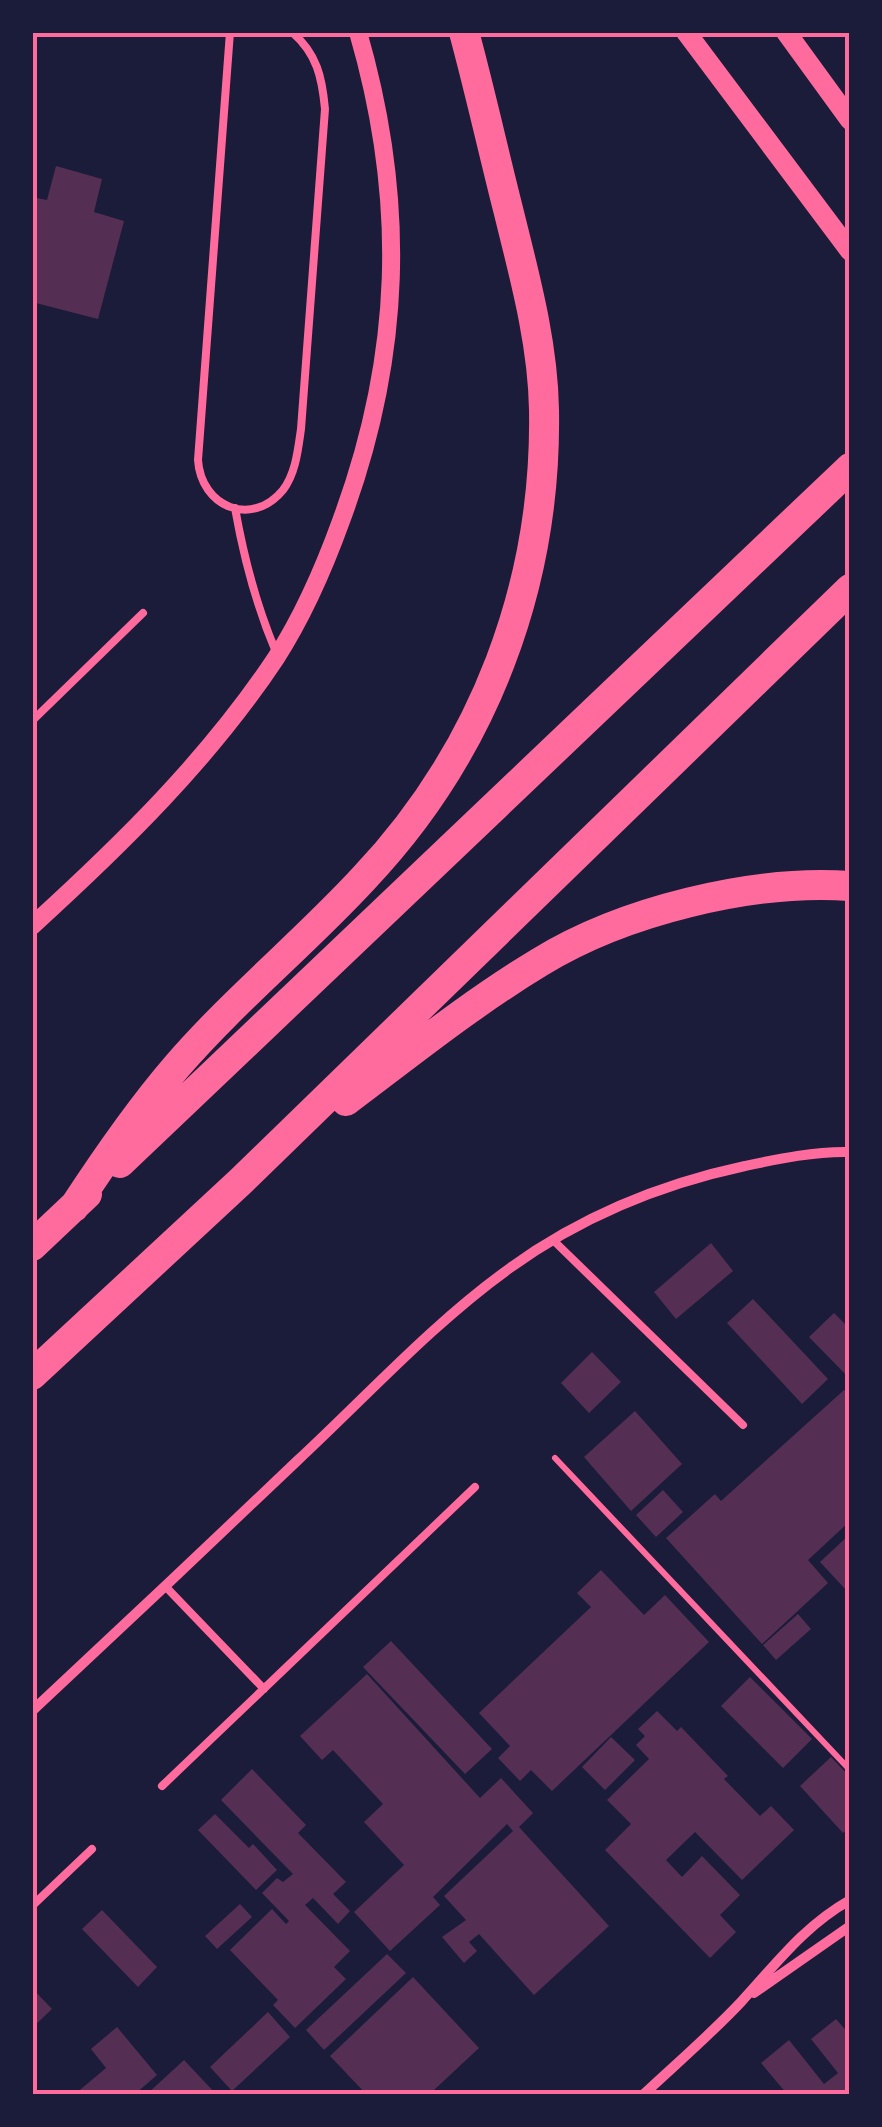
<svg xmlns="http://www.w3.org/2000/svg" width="882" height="2127" viewBox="0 0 882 2127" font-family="'Exo 2',sans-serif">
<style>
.building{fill:#542f53}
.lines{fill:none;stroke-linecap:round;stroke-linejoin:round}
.path{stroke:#ff6b9d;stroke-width:6}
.service{stroke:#ff6b9d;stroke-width:8}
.minor{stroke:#ff6b9d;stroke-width:10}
.tertiary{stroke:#ff6b9d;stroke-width:18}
.secondary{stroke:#ff6b9d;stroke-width:20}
.motorway{stroke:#ff6b9d;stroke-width:30}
.neatline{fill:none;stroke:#ff6b9d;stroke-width:4}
</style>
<rect width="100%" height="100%" fill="#1b1b3a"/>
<!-- building -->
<path class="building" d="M 56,166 L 102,179 L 94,212 L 124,221 L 98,319 L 32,302 L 32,197 L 47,200 Z
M 711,1243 L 733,1271 L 676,1319 L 654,1292 Z
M 753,1299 L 828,1379 L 802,1404 L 727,1323 Z
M 834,1313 L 850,1329 L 850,1379 L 809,1337 Z
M 592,1352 L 621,1382 L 589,1413 L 561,1383 Z
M 844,1390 L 850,1396 L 850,1521 L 808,1560 L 828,1583 L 762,1644 L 666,1538 L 715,1494 L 721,1501 Z
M 635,1411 L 682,1464 L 631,1511 L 584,1457 Z
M 663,1490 L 683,1512 L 656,1537 L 636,1515 Z
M 850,1534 L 850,1587 L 846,1590 L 820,1562 Z
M 601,1570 L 644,1615 L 665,1595 L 709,1642 L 552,1791 L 531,1770 L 520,1781 L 498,1758 L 510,1746 L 479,1713 L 591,1607 L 577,1593 Z
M 798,1614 L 811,1629 L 776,1660 L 763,1645 Z
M 391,1641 L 492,1749 L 465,1774 L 363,1667 Z
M 367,1674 L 480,1798 L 501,1778 L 533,1813 L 519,1827 L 609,1926 L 534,1995 L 479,1934 L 469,1942 L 477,1951 L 464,1963 L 442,1937 L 466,1920 L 444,1896 L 513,1831 L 507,1824 L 433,1897 L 440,1905 L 390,1951 L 354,1912 L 404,1865 L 364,1822 L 383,1804 L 333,1750 L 322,1760 L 300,1736 Z
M 750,1677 L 812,1739 L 783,1768 L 721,1706 Z
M 657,1711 L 677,1731 L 681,1727 L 728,1776 L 724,1779 L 760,1816 L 771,1806 L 794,1830 L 742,1880 L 695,1832 L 666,1860 L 682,1877 L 702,1856 L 740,1895 L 720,1915 L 736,1932 L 710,1958 L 605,1850 L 631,1824 L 607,1800 L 649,1759 L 636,1745 L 645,1736 L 638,1729 Z
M 611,1737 L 635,1760 L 605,1790 L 582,1767 Z
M 831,1757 L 850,1777 L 850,1827 L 843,1833 L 800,1786 Z
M 252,1769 L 306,1825 L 298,1833 L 346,1882 L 333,1894 L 350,1911 L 338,1924 L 313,1898 L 305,1905 L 350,1951 L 334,1967 L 346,1979 L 295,2028 L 273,2005 L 278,2000 L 230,1950 L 272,1909 L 286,1924 L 289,1921 L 262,1893 L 277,1878 L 283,1882 L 293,1874 L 221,1800 Z
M 215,1814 L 249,1848 L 253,1844 L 277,1870 L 256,1890 L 198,1830 Z
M 240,1904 L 252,1917 L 217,1949 L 205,1936 Z
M 102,1910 L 157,1967 L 138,1987 L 82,1929 Z
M 387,1954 L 406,1973 L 324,2050 L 306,2030 Z
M 413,1977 L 479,2048 L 434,2090 L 438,2094 L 366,2094 L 330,2056 Z
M 32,1988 L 52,2009 L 32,2028 Z
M 268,2012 L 290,2037 L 232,2091 L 210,2067 Z
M 836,2019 L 850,2035 L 850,2094 L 787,2094 L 761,2063 L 789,2040 L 824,2084 L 838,2073 L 811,2039 Z
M 117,2027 L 157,2075 L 135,2094 L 75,2094 L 106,2068 L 91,2049 Z
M 184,2060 L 216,2094 L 147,2094 Z"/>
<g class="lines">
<!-- path -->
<path class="path" d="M 555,1458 L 850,1770"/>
<!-- service -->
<path class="service" d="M 230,32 L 198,460 C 201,507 252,528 283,490 C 296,473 298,449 301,429 L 325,109 C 322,77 317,54 292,32
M 235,508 C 244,559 256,605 276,652
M 32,721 L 143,613
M 553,1240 L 743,1425
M 165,1586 L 264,1689
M 162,1786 L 475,1487
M 32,1906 L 92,1849"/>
<!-- minor -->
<path class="minor" d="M 32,1711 C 121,1628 209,1545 297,1461 C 366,1397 433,1323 510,1268 C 579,1218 661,1184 745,1166 C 778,1159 815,1151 850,1152
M 754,1993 L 850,1926
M 644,2094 C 676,2064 711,2034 741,2002 C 776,1964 804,1926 850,1900"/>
<!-- tertiary -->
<path class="tertiary" d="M 32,926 C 122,844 209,759 276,658 C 303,616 324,568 341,521 C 402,357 407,201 358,32"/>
<!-- secondary -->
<path class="secondary" d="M 686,32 L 850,251
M 786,32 L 850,120"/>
<!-- motorway -->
<path class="motorway" d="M 346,1101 C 410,1053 472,1003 540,962 C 623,911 753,879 850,886
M 120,1163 L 850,468
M 74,1207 C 106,1158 139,1110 177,1066 C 235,999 304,943 364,878 C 484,751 547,585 544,410 C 543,342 524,274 508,209 C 493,150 480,91 464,32
M 32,1246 L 87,1194
M 32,1375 L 241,1181 L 850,589"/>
</g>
<!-- border -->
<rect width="882" height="2127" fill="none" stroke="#1b1b3a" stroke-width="70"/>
<rect x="35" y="35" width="812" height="2057" class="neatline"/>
</svg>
